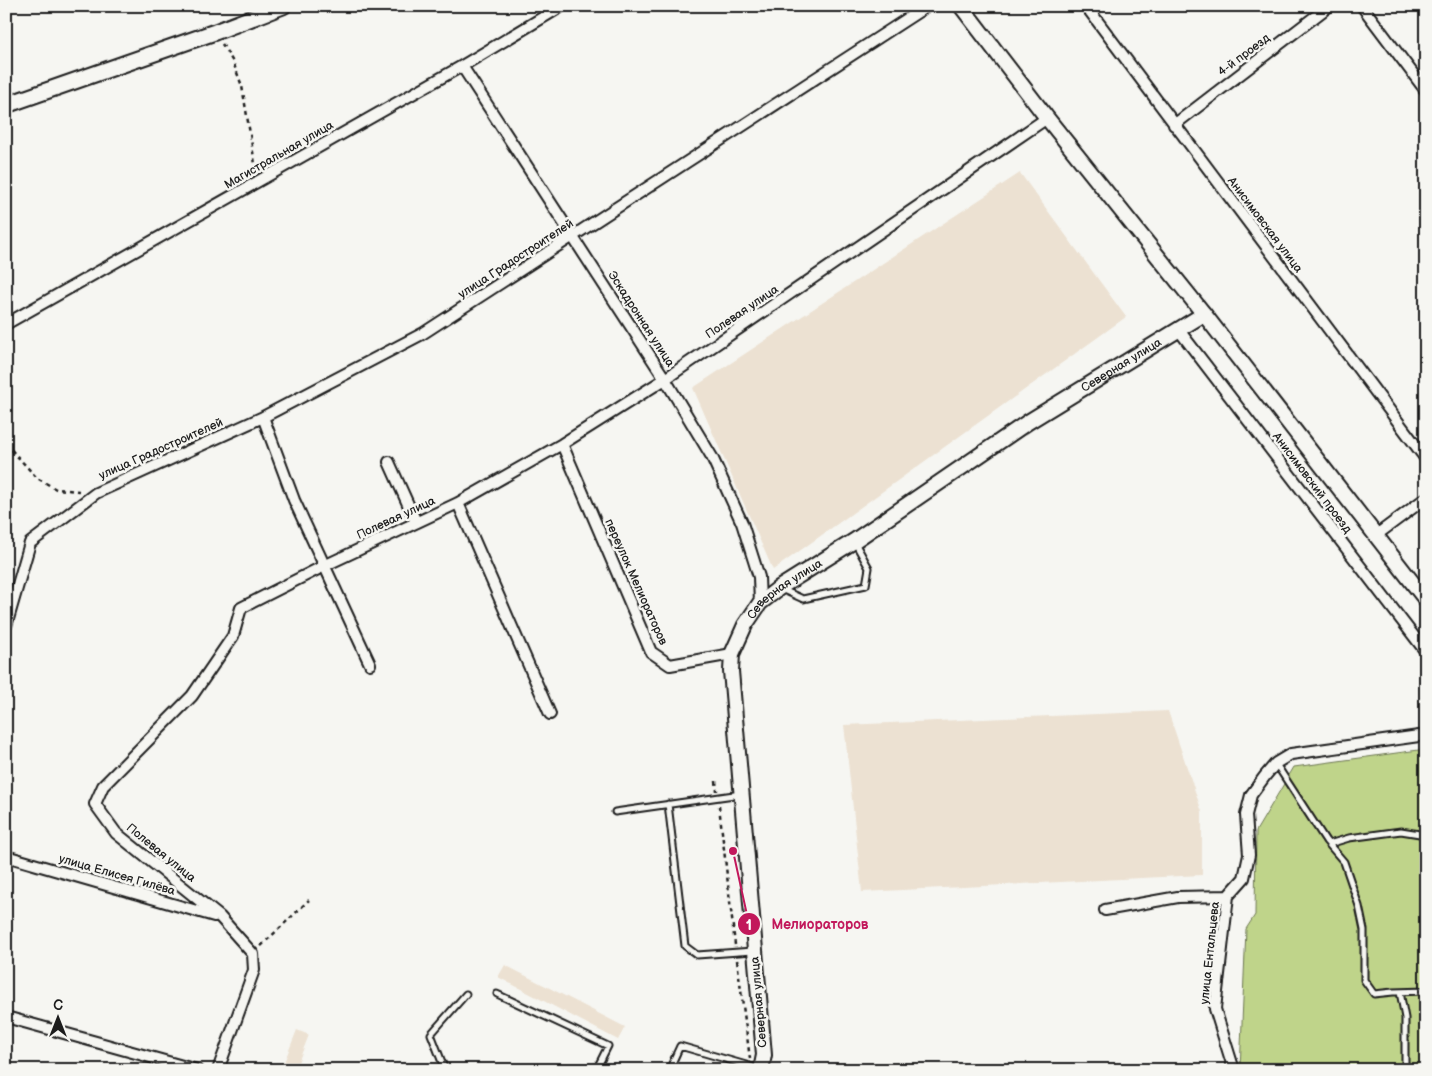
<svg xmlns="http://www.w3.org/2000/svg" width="1432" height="1076" viewBox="0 0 1432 1076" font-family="'Balsamiq Sans',sans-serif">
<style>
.built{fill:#ece1d2}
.green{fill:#bfd48a;stroke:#6e7853}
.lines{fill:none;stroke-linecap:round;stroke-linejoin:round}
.lane-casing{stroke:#1c1c1c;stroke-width:9}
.street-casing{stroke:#1c1c1c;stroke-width:14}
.secondary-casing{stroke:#1c1c1c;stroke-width:18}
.primary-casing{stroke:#1c1c1c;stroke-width:19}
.path{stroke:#1c1c1c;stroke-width:2.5;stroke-dasharray:4 4;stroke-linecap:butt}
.lane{stroke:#f6f6f2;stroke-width:5}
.street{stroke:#f6f6f2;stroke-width:10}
.secondary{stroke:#f6f6f2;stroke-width:14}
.primary{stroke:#f6f6f2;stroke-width:15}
.labels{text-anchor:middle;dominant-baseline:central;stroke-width:5;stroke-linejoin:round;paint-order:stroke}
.street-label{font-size:12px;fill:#1c1c1c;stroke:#f6f6f2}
.leader{fill:none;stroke:#c2185b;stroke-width:2}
.callout-dot{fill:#c2185b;stroke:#f6f6f2;stroke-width:2}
.mark-label{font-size:15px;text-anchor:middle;font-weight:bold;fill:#fff}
.callout-label{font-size:14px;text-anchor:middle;font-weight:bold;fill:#c2185b;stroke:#f6f6f2;stroke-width:5;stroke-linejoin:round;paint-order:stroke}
</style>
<rect width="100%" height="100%" fill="#f6f6f2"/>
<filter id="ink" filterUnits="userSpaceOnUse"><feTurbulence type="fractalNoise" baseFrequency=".02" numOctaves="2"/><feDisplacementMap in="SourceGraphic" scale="10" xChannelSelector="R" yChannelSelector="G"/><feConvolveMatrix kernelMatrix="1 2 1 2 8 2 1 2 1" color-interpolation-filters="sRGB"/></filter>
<g filter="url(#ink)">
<!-- built -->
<path class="built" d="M 1020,173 L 1126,317 L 773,570 L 693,388 Z
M 1168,711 L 1202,812 L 1202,875 L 862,892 L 844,725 Z
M 505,965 L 625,1027 L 618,1040 L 498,977 Z
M 297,1030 L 309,1035 L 295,1070 L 281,1070 Z"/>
<!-- green -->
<path class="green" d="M 1426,749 L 1426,1070 L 1240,1070 L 1246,929 L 1255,915 L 1256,831 L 1294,767 Z"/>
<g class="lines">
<defs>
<path id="lane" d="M 781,589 L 803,599 L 866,585 L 869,568 L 854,541
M 1276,764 L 1326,841 L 1344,862 L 1359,906 L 1364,930 L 1364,980 L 1374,994 L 1393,992 L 1426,991
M 668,804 L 685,946 L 697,955 L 753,951
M 615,812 L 741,794
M 1329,844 L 1349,838 L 1401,831 L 1426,835
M 1400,992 L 1405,1018 L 1405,1070
M 497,994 L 608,1046 L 596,1070
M 445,1070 L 431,1034 L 466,994
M 669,1070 L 680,1046 L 760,1069"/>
<path id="street" d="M 1086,6 L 1426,459
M 1362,6 L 1426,91
M 462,66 L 665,379 L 712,457 L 742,523 L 759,577 L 760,603
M 1174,125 L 1329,6
M 6,324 L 462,66 L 562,6
M 1178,329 L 1426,652
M 263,417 L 294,500 L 370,664
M 562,444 L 651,652 L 670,665 L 732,654
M 389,462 L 416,522
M 458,503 L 550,714
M 1375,536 L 1426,498
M 6,626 L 30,543 L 96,493 L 263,417 L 422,334 L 927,6
M 6,856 L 214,916
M 1228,896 L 1215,1009 L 1234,1070
M 1105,910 L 1178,897 L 1228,896 L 1244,878 L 1249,855 L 1246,815 L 1251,795 L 1265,776 L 1276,763 L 1291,754 L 1426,735
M 6,1017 L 197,1070
M 218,1070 L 254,970 L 253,954 L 220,917 L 116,833 L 95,804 L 103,786 L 192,696 L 233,636 L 241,608 L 326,565 L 458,503 L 562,444 L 665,379 L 1047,118"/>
<g id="secondary">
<path d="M 961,6 L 1047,118 L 1204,314 L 1426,600"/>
<path id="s1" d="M 761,1070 L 764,1055 L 731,671 L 732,654 L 745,625 L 760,603 L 779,588 L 854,541 L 1028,422 L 1204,314"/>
</g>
<path id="primary" d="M 6,105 L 215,32 L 283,6"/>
</defs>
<!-- lane casing -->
<use href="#lane" class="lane-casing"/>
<!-- street casing -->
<use href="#street" class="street-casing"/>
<!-- secondary casing -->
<use href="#secondary" class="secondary-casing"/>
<!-- primary casing -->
<use href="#primary" class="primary-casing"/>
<!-- path -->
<path class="path" d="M 222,44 L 233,62 L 242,86 L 256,170
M 6,444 L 37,478 L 56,489 L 79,491
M 716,781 L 717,791
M 719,806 L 735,945
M 261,946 L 309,900
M 737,960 L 750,1059"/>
<!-- lane -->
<use href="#lane" class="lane"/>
<!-- street -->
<use href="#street" class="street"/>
<!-- secondary -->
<use href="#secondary" class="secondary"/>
<!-- primary -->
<use href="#primary" class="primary"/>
</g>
</g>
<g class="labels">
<!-- street labels -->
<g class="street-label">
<text transform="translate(1244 55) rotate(-37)">4-й проезд</text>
<text transform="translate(279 155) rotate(-30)">Магистральная улица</text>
<text transform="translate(1265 225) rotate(53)">Анисимовская улица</text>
<text transform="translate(516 259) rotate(-33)">улица Градостроителей</text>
<text transform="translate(742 312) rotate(-34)">Полевая улица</text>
<text transform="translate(641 319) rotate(57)">Эскадронная улица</text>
<text stroke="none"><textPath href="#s1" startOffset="909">Северная улица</textPath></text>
<text transform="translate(161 449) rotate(-24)">улица Градостроителей</text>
<text transform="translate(1312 483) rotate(53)">Анисимовский проезд</text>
<text transform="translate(396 518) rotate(-25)">Полевая улица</text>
<text transform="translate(636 582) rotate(66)">переулок Мелиораторов</text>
<text stroke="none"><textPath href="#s1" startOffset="504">Северная улица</textPath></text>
<text transform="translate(161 853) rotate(39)">Полевая улица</text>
<text transform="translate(117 875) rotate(16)">улица Елисея Гилёва</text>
<text transform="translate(1210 953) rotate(-84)">улица Ентальцева</text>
<text transform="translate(759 1002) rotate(-95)">Северная улица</text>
</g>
</g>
<!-- callouts -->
<path class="leader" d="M733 851L749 924"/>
<g class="callout-dot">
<circle cx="733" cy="851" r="5"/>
<circle cx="749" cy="924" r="12"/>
</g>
<g class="mark-label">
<text x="749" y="930">1</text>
</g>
<g class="callout-label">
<text x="820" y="929">Мелиораторов</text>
</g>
<!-- margin -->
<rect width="1432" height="1076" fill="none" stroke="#f6f6f2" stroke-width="25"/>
<rect x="12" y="12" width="1407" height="1051" fill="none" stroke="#1c1c1c" stroke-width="2" filter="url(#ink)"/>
<!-- north arrow -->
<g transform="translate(58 1018)" stroke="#f6f6f2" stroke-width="4" paint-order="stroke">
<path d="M0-4L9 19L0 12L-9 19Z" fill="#1c1c1c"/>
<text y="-8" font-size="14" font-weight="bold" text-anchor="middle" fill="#1c1c1c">С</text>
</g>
</svg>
